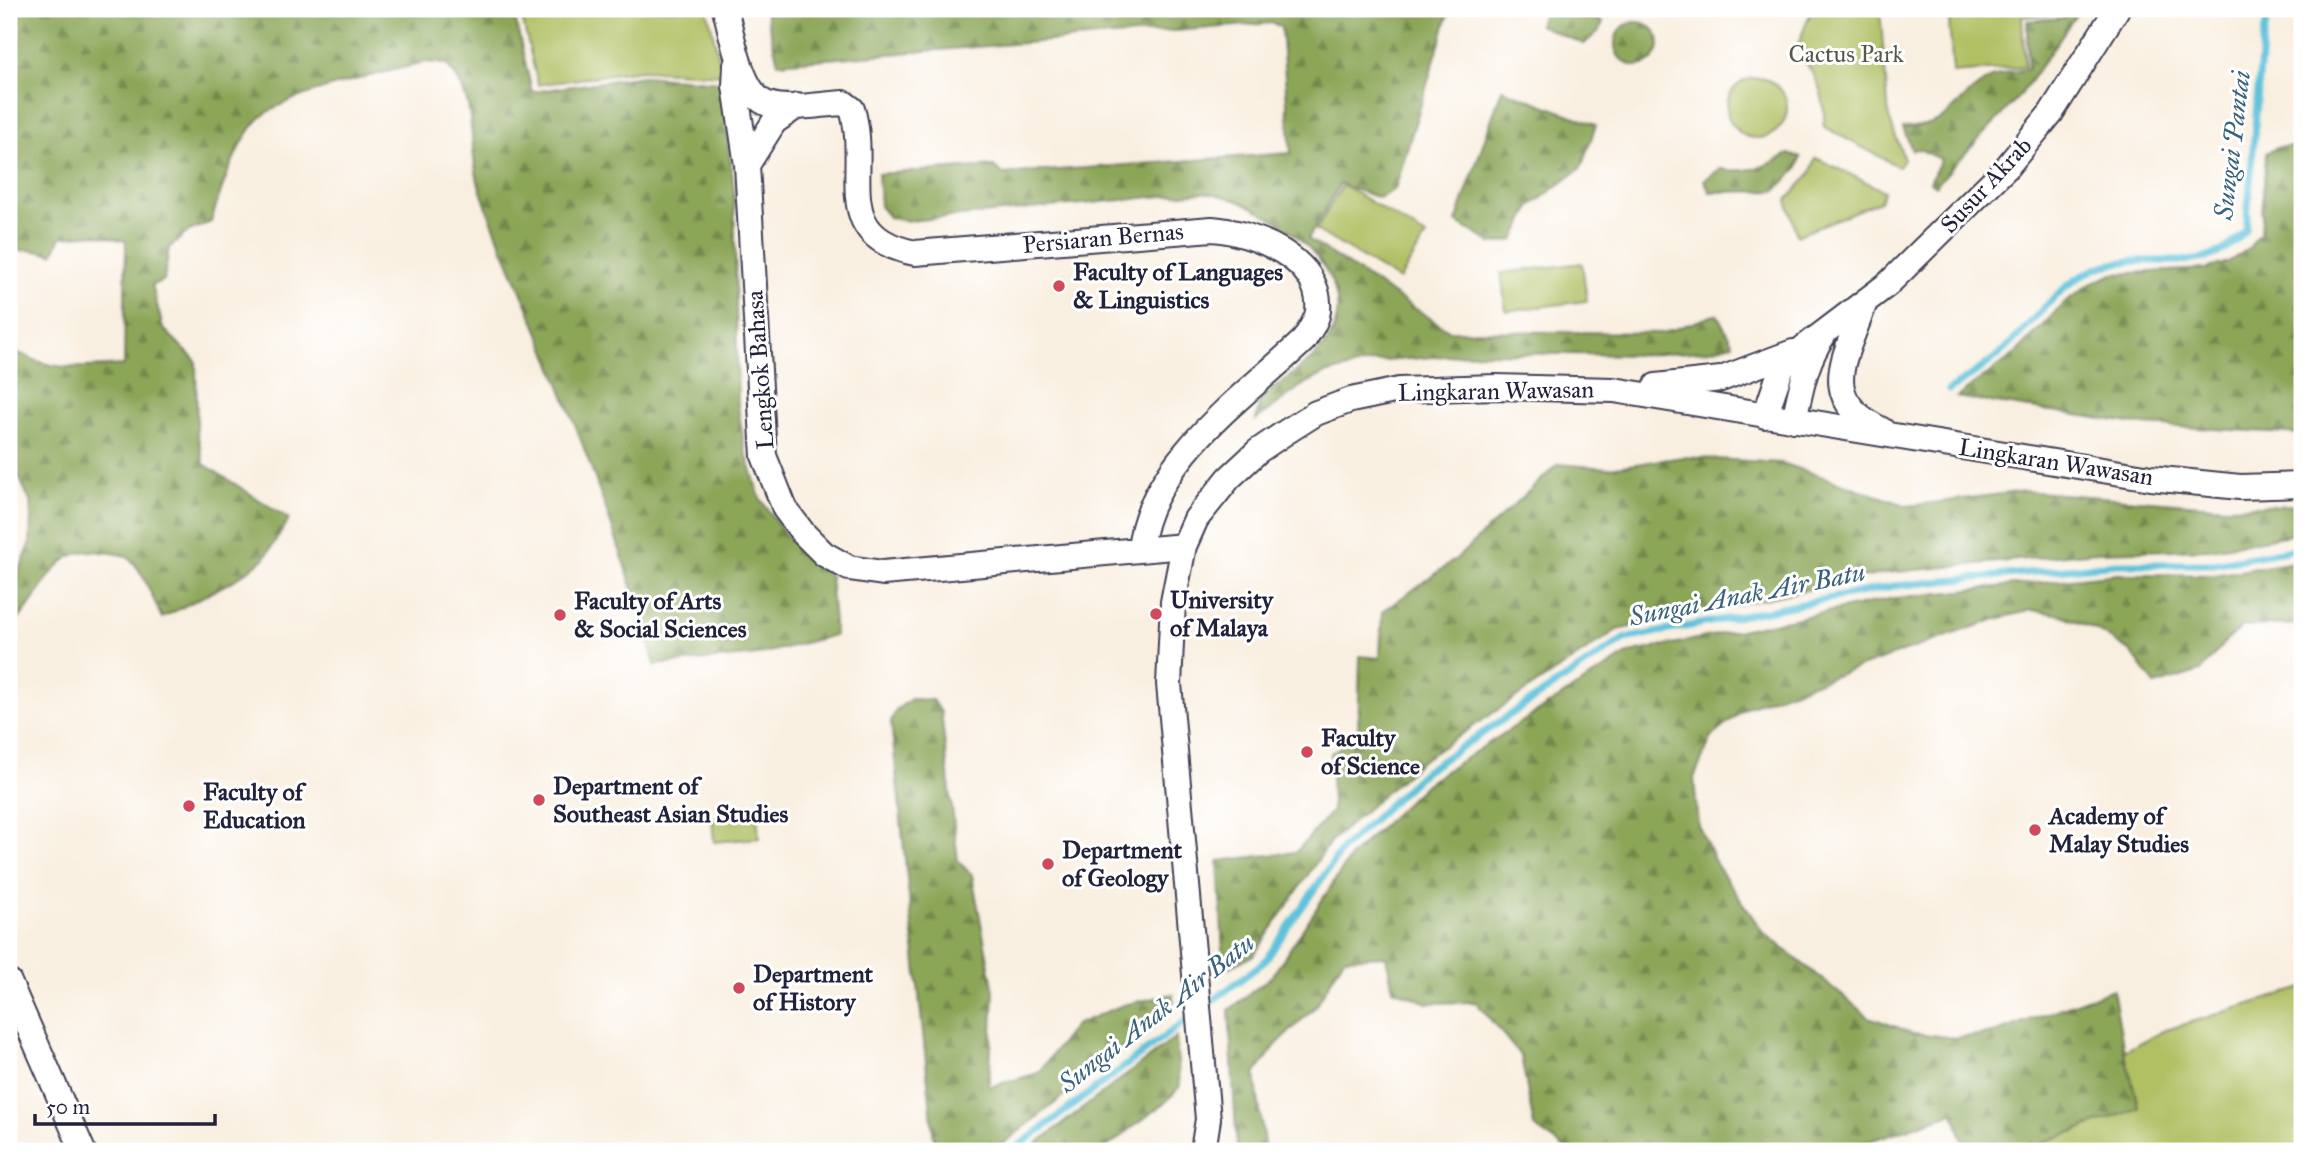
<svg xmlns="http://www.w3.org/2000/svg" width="2311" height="1160" viewBox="0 0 2311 1160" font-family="'IM FELL Great Primer',serif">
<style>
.green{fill:#b0c063;stroke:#69714f;stroke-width:2}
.forest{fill:url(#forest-firs);stroke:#57644a;stroke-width:2}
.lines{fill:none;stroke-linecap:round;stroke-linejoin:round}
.stream{stroke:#5ec2db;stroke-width:7}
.minor-casing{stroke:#424154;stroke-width:28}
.minor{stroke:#fff;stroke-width:24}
.poi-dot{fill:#d1495b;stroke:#fff;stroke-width:2.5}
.labels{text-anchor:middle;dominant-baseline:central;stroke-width:6;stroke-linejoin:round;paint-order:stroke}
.park-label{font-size:24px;fill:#545949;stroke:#fff}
.street-label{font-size:24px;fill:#22223b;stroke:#fff}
.poi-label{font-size:24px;font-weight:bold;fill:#22223b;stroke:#fff;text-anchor:start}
.water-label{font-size:26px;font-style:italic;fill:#3a627b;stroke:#fff}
</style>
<defs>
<pattern id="forest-firs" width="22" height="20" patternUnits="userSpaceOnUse" patternTransform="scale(1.75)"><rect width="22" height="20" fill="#8ca659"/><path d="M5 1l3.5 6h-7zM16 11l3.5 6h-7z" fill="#72874b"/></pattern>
</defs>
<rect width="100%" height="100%" fill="#fff"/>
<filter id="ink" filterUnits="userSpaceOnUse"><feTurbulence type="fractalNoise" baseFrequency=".0143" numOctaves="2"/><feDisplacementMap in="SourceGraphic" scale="14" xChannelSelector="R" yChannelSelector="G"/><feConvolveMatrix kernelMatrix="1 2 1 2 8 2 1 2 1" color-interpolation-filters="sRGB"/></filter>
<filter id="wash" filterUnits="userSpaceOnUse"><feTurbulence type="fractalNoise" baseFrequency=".00686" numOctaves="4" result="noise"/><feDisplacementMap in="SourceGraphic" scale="28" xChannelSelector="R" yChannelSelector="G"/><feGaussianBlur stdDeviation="1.57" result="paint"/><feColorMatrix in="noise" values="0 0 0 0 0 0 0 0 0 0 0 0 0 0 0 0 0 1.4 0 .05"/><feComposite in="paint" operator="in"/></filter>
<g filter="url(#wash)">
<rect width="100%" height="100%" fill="#f9efe0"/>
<!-- green -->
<path class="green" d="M 520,9 L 707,9 L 723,75 L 640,70 L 538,85 Z
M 1812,9 L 1880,9 L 1889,118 L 1904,159 L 1899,167 L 1824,127 C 1825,101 1821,83 1805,62 L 1806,51 L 1797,47 Z
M 1948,9 L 2064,9 L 2065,14 L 2022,17 L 2025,67 L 1953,73 Z
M1727 108a30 30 0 1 1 60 0a30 30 0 1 1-60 0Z
M 1816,158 L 1884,191 L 1880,201 L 1797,236 L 1787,200 L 1810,174 Z
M 1343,185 L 1426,236 L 1399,280 L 1316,230 Z
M 1582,263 L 1587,301 L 1506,311 L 1501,273 Z
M 757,816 L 759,838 L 714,842 L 712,819 Z
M 2302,988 L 2302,1151 L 2039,1151 L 2041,1143 L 2139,1108 L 2124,1051 L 2163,1031 Z"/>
<!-- forest -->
<path class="forest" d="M 9,9 L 513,9 L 532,92 L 643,76 L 721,82 L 734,189 L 738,407 L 745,450 L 760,498 L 784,533 L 830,576 L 835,635 L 757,655 L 655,665 C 626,559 588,455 547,353 C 525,297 497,242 479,185 C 466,141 481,102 446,64 L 425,62 C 387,73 283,93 258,120 C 236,144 220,191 211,222 L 189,231 L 169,248 L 164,280 L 152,285 L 163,328 L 196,361 L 197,433 L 204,464 L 289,519 L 264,559 L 233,581 L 162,618 C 155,604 141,564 127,557 C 121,553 109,553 101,552 C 52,543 42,601 9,629 L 9,587 L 17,576 L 30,545 L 31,518 L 30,501 L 9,455 L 9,347 C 49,373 78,368 124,365 L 126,241 L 95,234 L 61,237 L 53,254 L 30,250 L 9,251 Z
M 765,9 L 1450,9 L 1395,189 L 1379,198 L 1340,184 L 1308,239 L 1450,331 L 1664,333 L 1717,314 L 1733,344 L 1705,351 L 1645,355 L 1481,353 L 1373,362 L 1324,374 L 1301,386 L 1256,420 L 1260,399 C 1279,383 1322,356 1332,334 C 1362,265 1261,199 1204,192 L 909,221 L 890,218 L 880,206 L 878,174 L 994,166 L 1003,174 L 1291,153 L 1281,27 L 1273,23 L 778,63 Z
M 1544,9 L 1584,9 L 1583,14 L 1603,22 L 1600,30 L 1584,44 L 1539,25 Z
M 2068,9 L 2080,9 L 2022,93 L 1935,186 L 1930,182 L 1941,159 L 1919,149 L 1912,150 L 1903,128 C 1955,125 1949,104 1986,81 C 1997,73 2015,72 2028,69 L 2027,21 L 2063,18 L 2069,15 Z
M1615 44a22 22 0 1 1 44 0a22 22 0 1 1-44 0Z
M 1502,89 L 1596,125 L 1581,168 L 1531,206 L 1514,240 L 1493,244 L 1456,222 Z
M 2302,146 L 2302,434 L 2143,425 L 1957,397 L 2015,354 L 2065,302 L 2090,284 L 2113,274 L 2206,269 L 2228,262 L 2248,249 L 2261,233 L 2266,153 L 2279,147 Z
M 1788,154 L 1801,157 L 1797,169 L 1775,191 L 1710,192 L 1704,180 L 1720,169 C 1746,174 1766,167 1788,154 Z
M 1683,457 L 1782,463 L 1908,506 L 2024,491 L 2226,507 L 2302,505 L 2302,533 L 2211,549 L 2097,552 L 1886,573 L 1617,630 L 1420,762 L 1330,842 L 1254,955 L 1224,970 L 1218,861 L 1296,852 L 1332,811 L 1331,753 L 1358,735 L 1360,656 L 1380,658 L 1382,612 L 1456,559 L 1558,464 L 1609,468 Z
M 2302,561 L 2302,624 L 2243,626 L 2223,644 L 2201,671 L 2155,685 L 2131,652 L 2096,630 L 2062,615 L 2032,610 L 1996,619 L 1747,707 L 1712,736 L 1694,778 L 1698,825 L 1716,864 L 1763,932 L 1869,1017 L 1913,1033 L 1956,1038 L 1994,1033 L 2113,989 L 2124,1051 L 2139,1108 L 2041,1143 L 2039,1151 L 1966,1151 L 1954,1113 L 1840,1151 L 1569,1151 L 1534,1127 L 1521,1056 L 1476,1002 L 1427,1003 L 1393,989 L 1386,956 L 1344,958 L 1316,1006 L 1276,1045 L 1255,1074 L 1265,1151 L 1237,1151 L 1229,1010 L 1272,976 L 1351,856 L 1427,783 L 1629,653 L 1895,598 L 2118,574 L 2214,575 Z
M 911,699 L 932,700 L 941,712 L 958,861 L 972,875 L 994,992 L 989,1087 L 1038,1073 L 1075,1025 L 1123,1005 L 1173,994 L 1174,1009 L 994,1151 L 920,1151 L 934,1141 L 891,722 L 896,710 Z
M 1176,1037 L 1180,1086 L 1168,1100 L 1102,1151 L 1027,1151 Z"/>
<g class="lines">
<!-- stream -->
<path class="stream" d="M 1949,390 C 1965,379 1982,369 1997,356 C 2032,327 2060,277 2107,265 C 2159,251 2205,280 2246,230 L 2262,44 L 2269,9
M 1203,1008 L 1264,962 L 1343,848 L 1424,772 L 1624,639 L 1893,586 L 2117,564 L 2214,564 L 2302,548
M 1012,1151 L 1193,1015"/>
</g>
</g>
<g filter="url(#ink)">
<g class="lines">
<defs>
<path id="minor" d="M 725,9 C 732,33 741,96 768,104 C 791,111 820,104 844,103 L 852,109 C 871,170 828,236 915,253 L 1212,229 C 1253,232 1323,259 1318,311 C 1317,321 1309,331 1304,340 C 1245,396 1149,461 1140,549
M 736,65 L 735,86 L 747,165 L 764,456 L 785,509 L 803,533 L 824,554 L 849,568 L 883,573 L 1184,546
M 747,165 L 774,122 L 797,106
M 1865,302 C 1846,358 1815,397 1882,430
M 1656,386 L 1721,379 L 1793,352
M 1765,416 L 1781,369 L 1789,359 L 1888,284 L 2006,168 L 2051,113 L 2117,9
M 1794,420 C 1801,390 1805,362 1823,336
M 9,982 L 83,1151
M 1203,1151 L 1208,1119 L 1169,684 L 1173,602 L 1184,546 L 1196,519 L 1229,478 L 1258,451 L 1286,432 L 1316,413 L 1351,400 L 1399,390 L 1496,387 L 1614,390 L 2151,478 L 2240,487 L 2302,485"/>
</defs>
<!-- minor casing -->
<use href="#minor" class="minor-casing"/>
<!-- minor -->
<use href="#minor" class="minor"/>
</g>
</g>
<!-- markers -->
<g class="poi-dot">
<circle cx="1059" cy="286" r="7"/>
<circle cx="1156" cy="614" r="7"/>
<circle cx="560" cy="615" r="7"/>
<circle cx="1307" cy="752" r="7"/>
<circle cx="539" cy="800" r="7"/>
<circle cx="189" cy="806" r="7"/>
<circle cx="2035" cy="830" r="7"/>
<circle cx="1048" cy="864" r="7"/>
<circle cx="739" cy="988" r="7"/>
</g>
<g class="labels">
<!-- park labels -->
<g class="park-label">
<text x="1846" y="54">Cactus Park</text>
</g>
<!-- street labels -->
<g class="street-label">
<text transform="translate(1986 185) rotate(-47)">Susur Akrab</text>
<text transform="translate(1103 238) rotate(-5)">Persiaran Bernas</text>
<text transform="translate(760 370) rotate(-94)">Lengkok Bahasa</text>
<text transform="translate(1496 391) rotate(-1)">Lingkaran Wawasan</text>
<text transform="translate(2056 462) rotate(9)">Lingkaran Wawasan</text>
</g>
<!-- poi labels -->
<g class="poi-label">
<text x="1073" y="272">Faculty of Languages<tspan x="1073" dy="28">&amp; Linguistics</tspan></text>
<text x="1170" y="600">University<tspan x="1170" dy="28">of Malaya</tspan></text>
<text x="574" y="601">Faculty of Arts<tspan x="574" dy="28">&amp; Social Sciences</tspan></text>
<text x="1321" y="738">Faculty<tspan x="1321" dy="28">of Science</tspan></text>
<text x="553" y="786">Department of<tspan x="553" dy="28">Southeast Asian Studies</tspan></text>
<text x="203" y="792">Faculty of<tspan x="203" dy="28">Education</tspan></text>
<text x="2049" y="816">Academy of<tspan x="2049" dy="28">Malay Studies</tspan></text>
<text x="1062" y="850">Department<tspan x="1062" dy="28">of Geology</tspan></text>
<text x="753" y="974">Department<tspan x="753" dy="28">of History</tspan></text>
</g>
<!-- water labels -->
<g class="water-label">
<text transform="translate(2232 145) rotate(-83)">Sungai Pantai</text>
<text transform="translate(1747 594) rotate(-11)">Sungai Anak Air Batu</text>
<text transform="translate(1156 1013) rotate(-38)">Sungai Anak Air Batu</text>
</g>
</g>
<!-- margin -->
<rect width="2311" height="1160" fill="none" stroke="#fff" stroke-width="35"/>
<!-- scale -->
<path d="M35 1114v10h180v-10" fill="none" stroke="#22223b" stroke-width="3.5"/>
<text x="46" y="1114" font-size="21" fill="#22223b" stroke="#ffffff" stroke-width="5" paint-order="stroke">50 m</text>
</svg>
